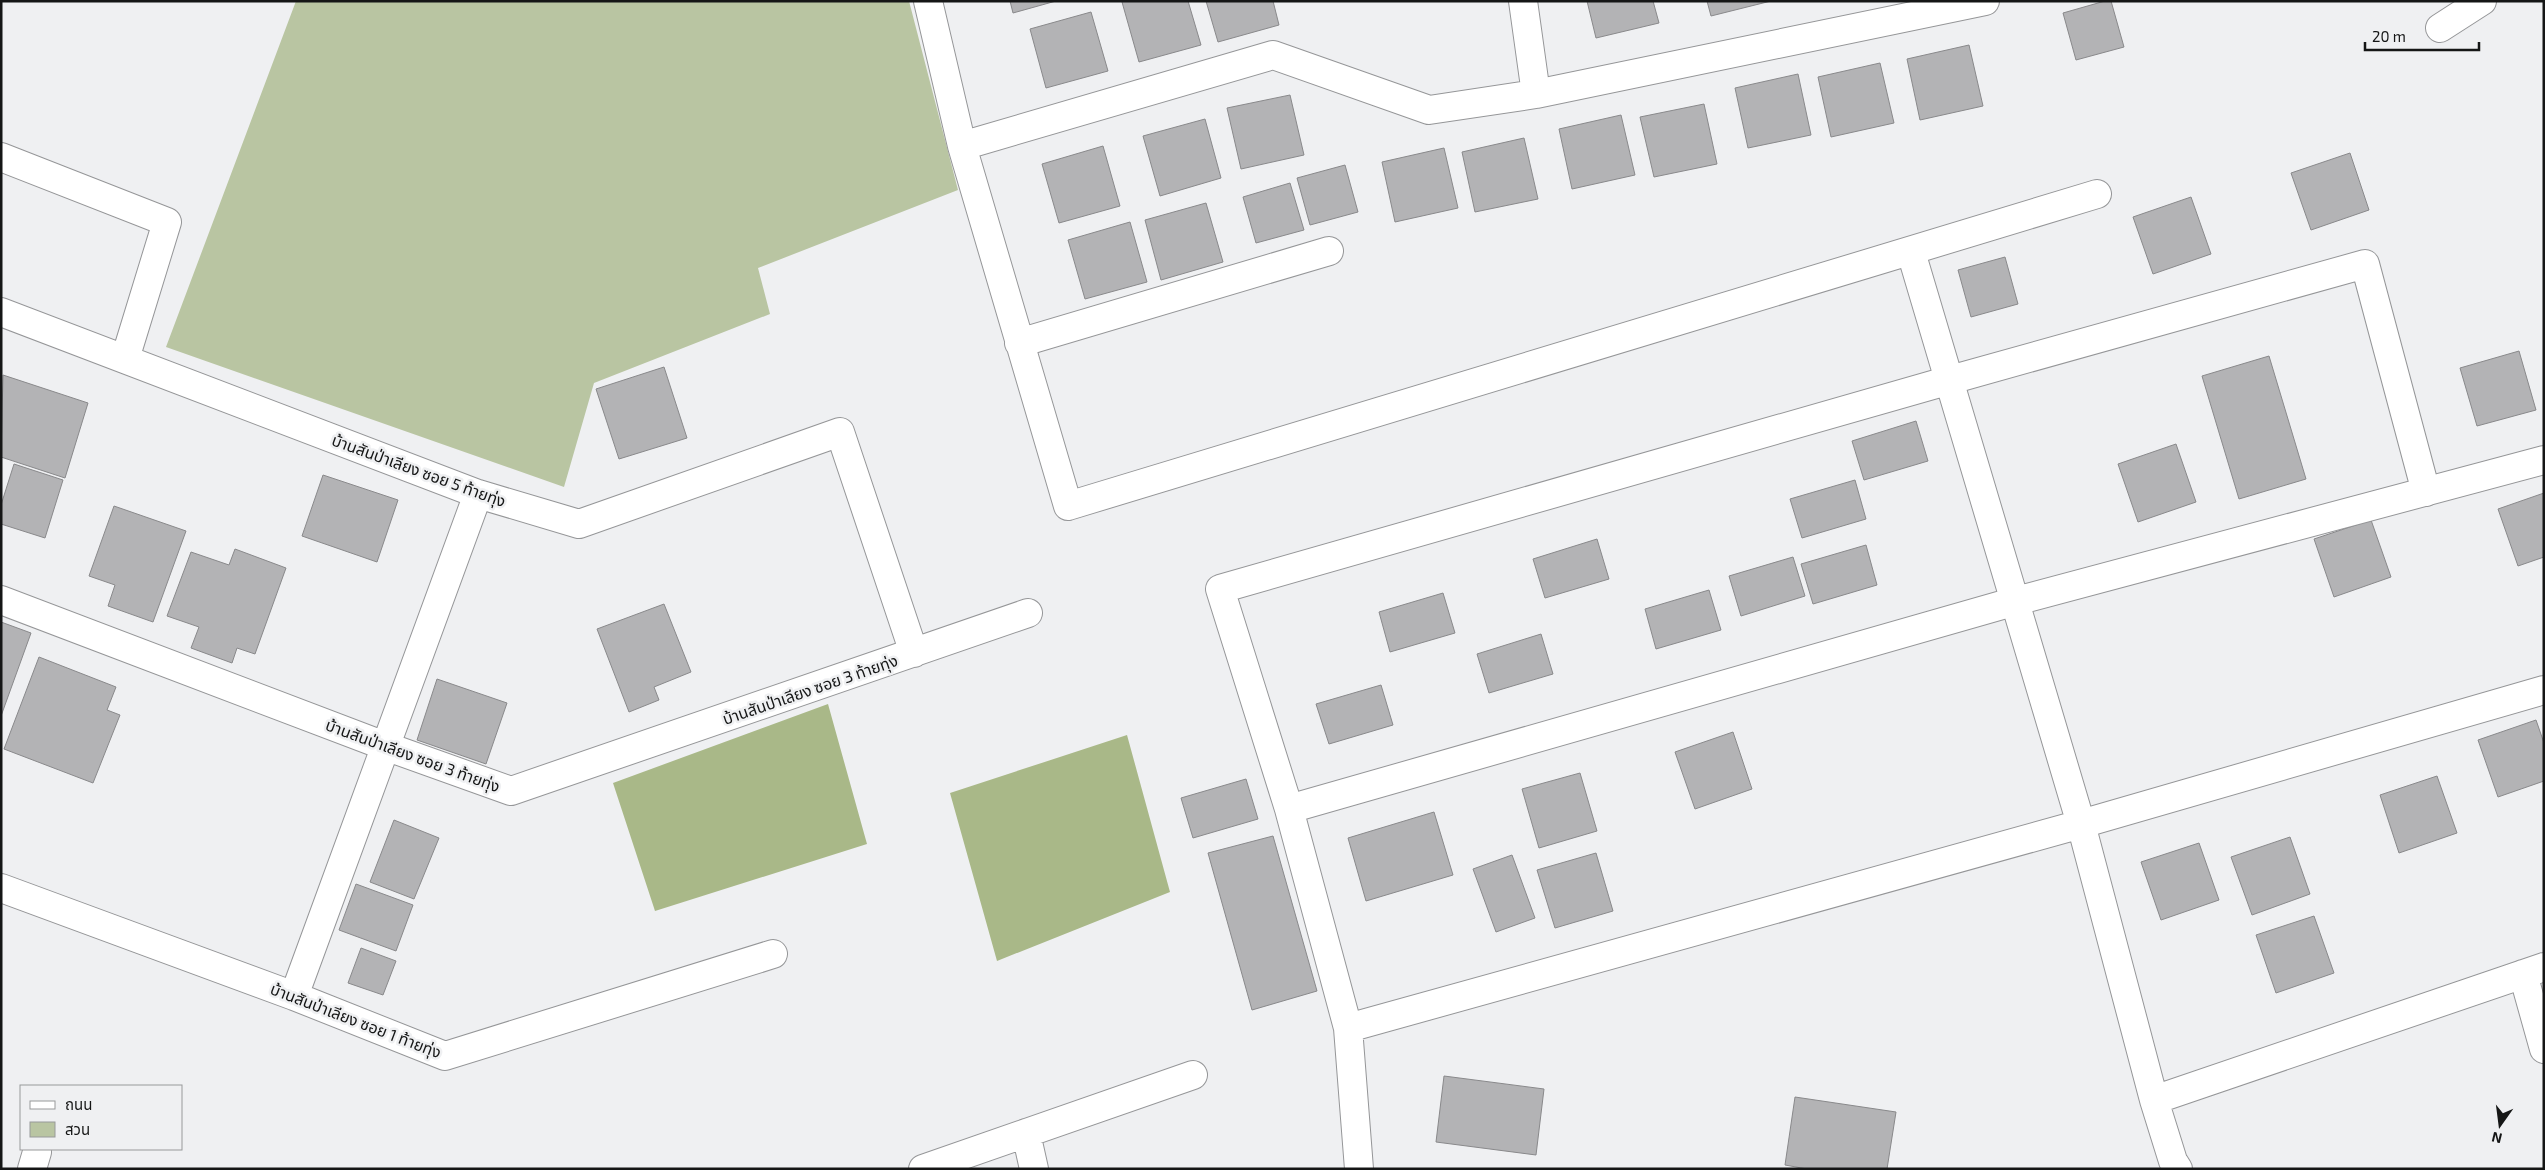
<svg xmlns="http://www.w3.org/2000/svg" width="2545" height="1170" viewBox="0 0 2545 1170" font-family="'Exo 2','Noto Sans Thai',sans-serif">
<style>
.green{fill:#b9c5a2}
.forest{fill:#a9b888}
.building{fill:#b3b3b5;stroke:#89898b}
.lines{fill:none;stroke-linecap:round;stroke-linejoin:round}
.minor-casing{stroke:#959698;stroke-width:30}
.minor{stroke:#fff;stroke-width:28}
.labels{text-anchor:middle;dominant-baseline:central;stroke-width:5;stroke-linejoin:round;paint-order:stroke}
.street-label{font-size:16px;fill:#151616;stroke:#eff0f2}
</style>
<rect width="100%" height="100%" fill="#eff0f2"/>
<!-- green -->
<path class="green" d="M 296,1 L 909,1 L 958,190 L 758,268 L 770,314 L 594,383 L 564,487 L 166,347 Z"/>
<!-- forest -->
<path class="forest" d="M 828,704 L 867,844 L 655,911 L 613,783 Z
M 1127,735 L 1170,892 L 997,961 L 950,793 Z"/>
<!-- building -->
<path class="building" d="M 1010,1 L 1056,1 L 1013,13 Z
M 1125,1 L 1188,1 L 1201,45 L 1139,62 L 1122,2 Z
M 1206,1 L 1273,1 L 1279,25 L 1218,42 Z
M 1587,1 L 1653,1 L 1659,23 L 1596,38 Z
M 1707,1 L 1771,1 L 1711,16 Z
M 2105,1 L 2111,1 L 2124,47 L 2076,60 L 2063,13 Z
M 1091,12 L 1108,71 L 1046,88 L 1030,29 Z
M 1969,45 L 1983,106 L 1920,120 L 1907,59 Z
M 1880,63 L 1894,123 L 1831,137 L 1818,77 Z
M 1798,74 L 1811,135 L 1748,148 L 1735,88 Z
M 1290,95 L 1304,155 L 1241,169 L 1227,108 Z
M 1704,104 L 1717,164 L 1654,177 L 1640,117 Z
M 1621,115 L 1635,175 L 1572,189 L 1559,129 Z
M 1205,119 L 1221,178 L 1160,196 L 1143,136 Z
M 1524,138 L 1538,199 L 1475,212 L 1462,152 Z
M 1103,146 L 1120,206 L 1059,223 L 1042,164 Z
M 1444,148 L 1458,208 L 1395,222 L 1382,162 Z
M 2350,153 L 2369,210 L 2311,230 L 2291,173 Z
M 1345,165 L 1358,212 L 1310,225 L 1297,178 Z
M 1290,183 L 1304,230 L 1256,243 L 1243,197 Z
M 2191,197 L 2211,254 L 2153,274 L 2133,217 Z
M 1206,203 L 1223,262 L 1161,280 L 1145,220 Z
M 1130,222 L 1147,282 L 1085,299 L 1068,240 Z
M 2005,257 L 2018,304 L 1971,317 L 1958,270 Z
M 2519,351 L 2536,410 L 2477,426 L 2460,368 Z
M 2269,356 L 2306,479 L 2239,499 L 2202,376 Z
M 664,367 L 687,438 L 619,459 L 596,389 Z
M 3,375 L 88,403 L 65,478 L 1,457 Z
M 1916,421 L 1928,461 L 1864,480 L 1852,441 Z
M 2176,444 L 2196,502 L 2138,522 L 2118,464 Z
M 14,464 L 63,480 L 45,538 L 1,524 L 1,505 Z
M 323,475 L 398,500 L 377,562 L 302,536 Z
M 1855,480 L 1866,519 L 1802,538 L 1790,499 Z
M 2544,493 L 2544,557 L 2518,566 L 2498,509 Z
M 114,506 L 186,531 L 153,622 L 108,606 L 115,585 L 89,576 Z
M 2371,520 L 2391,577 L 2334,597 L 2314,539 Z
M 1597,539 L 1609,579 L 1545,598 L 1533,559 Z
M 1866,545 L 1877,585 L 1813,604 L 1801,564 Z
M 235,549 L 286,568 L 255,654 L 237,648 L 232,663 L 191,648 L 199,627 L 167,616 L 191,552 L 229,565 Z
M 1793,557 L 1805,596 L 1741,616 L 1729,576 Z
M 1709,590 L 1721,630 L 1656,649 L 1645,609 Z
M 1443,593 L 1455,633 L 1390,652 L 1379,612 Z
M 664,604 L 691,672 L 654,687 L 659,700 L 629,712 L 597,629 Z
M 1,622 L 31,633 L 1,716 Z
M 1541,634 L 1553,674 L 1489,693 L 1477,654 Z
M 39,657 L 116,687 L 107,710 L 120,715 L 93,783 L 4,749 Z
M 437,679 L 507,703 L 486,764 L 417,740 Z
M 1381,685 L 1393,725 L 1329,744 L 1316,704 Z
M 2536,720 L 2544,743 L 2544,781 L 2498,797 L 2478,740 Z
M 1733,732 L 1752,789 L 1695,809 L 1675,752 Z
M 1580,773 L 1597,831 L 1539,848 L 1522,789 Z
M 2437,776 L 2457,833 L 2399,853 L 2380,795 Z
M 1246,779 L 1258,819 L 1193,838 L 1181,798 Z
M 1434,812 L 1453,875 L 1366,901 L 1348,838 Z
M 394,820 L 439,838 L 414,899 L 370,882 Z
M 1273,836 L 1317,991 L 1252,1010 L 1208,853 Z
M 2290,837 L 2310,894 L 2252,915 L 2231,857 Z
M 2199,843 L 2219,900 L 2161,920 L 2141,862 Z
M 1596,853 L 1613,911 L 1555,928 L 1537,870 Z
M 1512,855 L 1535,918 L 1496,932 L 1473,869 Z
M 356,884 L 413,905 L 396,951 L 339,930 Z
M 2314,916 L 2334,973 L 2276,993 L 2256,935 Z
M 361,948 L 396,961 L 383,995 L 348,983 Z
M 1444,1076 L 1544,1089 L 1536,1155 L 1436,1142 Z
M 1795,1097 L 1896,1112 L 1887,1169 L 1807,1169 L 1785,1165 Z"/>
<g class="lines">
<defs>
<path id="minor" d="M 928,1 L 962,146 L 1068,506 L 2097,194
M 1523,1 L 1536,94
M 2440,28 L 2482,1
M 962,146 L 1273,55 L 1429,110 L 1536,94 L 1985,1
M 1,157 L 167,222 L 125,359
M 1911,252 L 2081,824 L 2154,1100 L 2173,1161 L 2178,1169
M 1,312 L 478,494 L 579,524 L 840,432 L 914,653
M 1019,343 L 1329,251
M 1,600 L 385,746 L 511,791 L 1028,613
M 1289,809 L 2016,601 L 2544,460
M 1,888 L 294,996 L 445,1056 L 773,954
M 2523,974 L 2544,1049
M 294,996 L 478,494
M 1348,1028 L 2081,824 L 2544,690
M 2154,1100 L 2544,967
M 1026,1133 L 1034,1169
M 32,1169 L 37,1152
M 923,1169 L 1193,1075
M 1359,1169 L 1348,1028 L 1289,809 L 1220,589 L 1950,380 L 2365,264 L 2426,492"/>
</defs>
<!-- minor casing -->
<use href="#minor" class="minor-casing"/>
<!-- minor -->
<use href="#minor" class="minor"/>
</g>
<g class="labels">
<!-- street labels -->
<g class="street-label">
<text transform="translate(419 470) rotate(20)">บ้านสันป่าเลียง ซอย 5 ท้ายทุ่ง</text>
<text transform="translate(810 689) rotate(-19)">บ้านสันป่าเลียง ซอย 3 ท้ายทุ่ง</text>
<text transform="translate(413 755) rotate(20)">บ้านสันป่าเลียง ซอย 3 ท้ายทุ่ง</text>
<text transform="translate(356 1020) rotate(21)">บ้านสันป่าเลียง ซอย 1 ท้ายทุ่ง</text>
</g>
</g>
<!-- border -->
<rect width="2545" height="1170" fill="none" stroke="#151616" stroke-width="5"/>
<!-- legend -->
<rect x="20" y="1085" width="162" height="65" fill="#eff0f2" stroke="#98999a"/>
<rect x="30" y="1101" width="25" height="8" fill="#ffffff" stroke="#98999a"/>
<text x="65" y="1110" font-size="15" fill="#151616">ถนน</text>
<rect x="30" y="1122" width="25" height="15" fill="#b9c5a2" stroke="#98999a"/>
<text x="65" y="1135" font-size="15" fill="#151616">สวน</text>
<!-- north arrow -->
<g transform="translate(2500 1125) rotate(194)" stroke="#eff0f2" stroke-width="4" paint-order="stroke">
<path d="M0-4L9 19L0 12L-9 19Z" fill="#151616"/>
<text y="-8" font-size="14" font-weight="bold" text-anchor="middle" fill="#151616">N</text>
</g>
<!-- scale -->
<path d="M2365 42v8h114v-8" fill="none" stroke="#151616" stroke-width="2.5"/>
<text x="2372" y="42" font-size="15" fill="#151616" stroke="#eff0f2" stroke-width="4" paint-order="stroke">20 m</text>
</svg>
